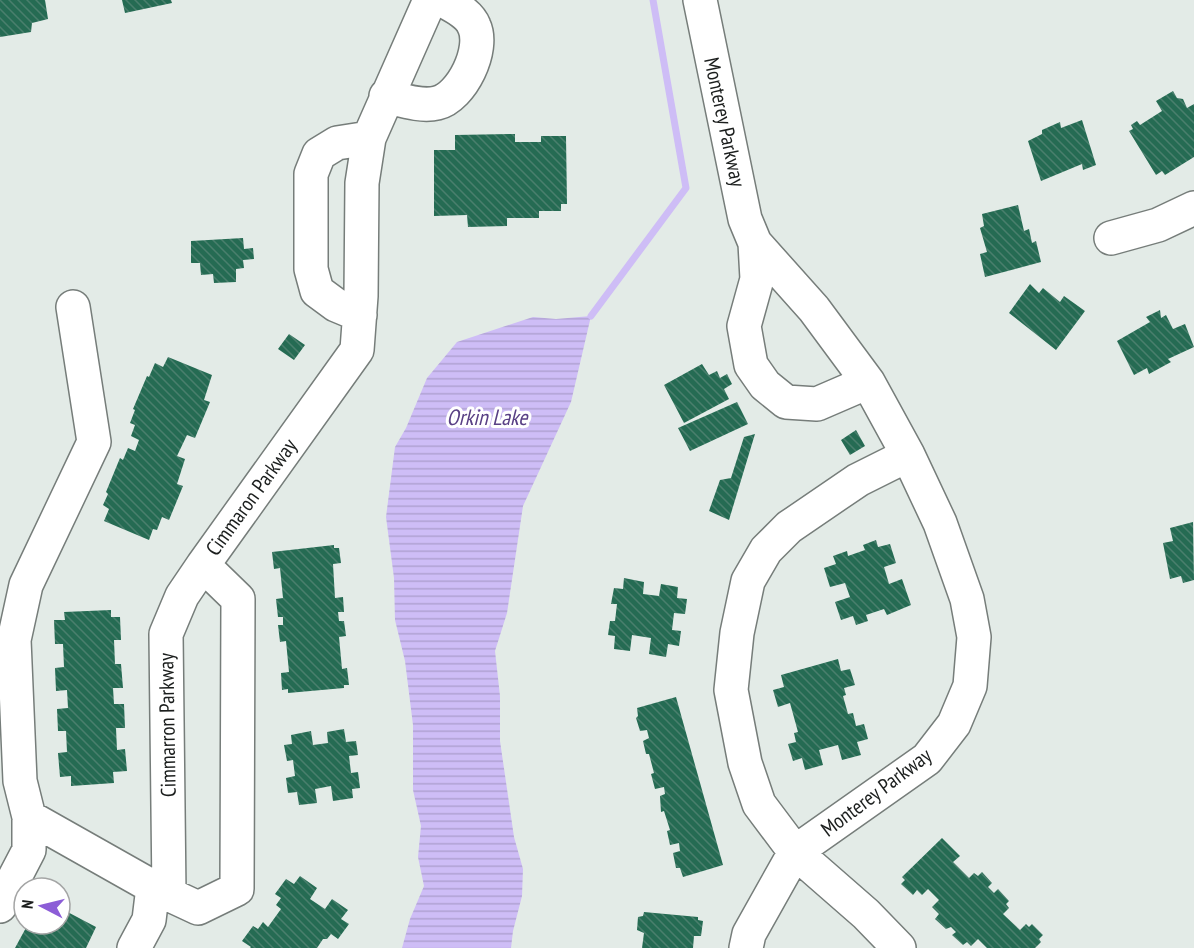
<svg xmlns="http://www.w3.org/2000/svg" width="1194" height="948" viewBox="0 0 1194 948" font-family="'PT Sans Narrow',sans-serif">
<style>
.water{fill:url(#water-rules)}
.lines{fill:none;stroke-linecap:round;stroke-linejoin:round}
.stream{stroke:#cebdf6;stroke-width:7}
.building{fill:url(#building-back-hatch)}
.minor-casing{stroke:#767d7a;stroke-width:36}
.minor{stroke:#fff;stroke-width:33}
.labels{text-anchor:middle;dominant-baseline:central;stroke-width:6;stroke-linejoin:round;paint-order:stroke}
.street-label{font-size:21px;fill:#1b1e1d;stroke:#fff}
.water-label{font-size:22px;font-style:italic;fill:#594085;stroke:#fff}
</style>
<defs>
<pattern id="water-rules" width="6" height="5" patternUnits="userSpaceOnUse" patternTransform="scale(1.5)"><rect width="6" height="5" fill="#cebdf6"/><path d="M0 2.5h6" fill="none" stroke="#b0a2d2"/></pattern>
<pattern id="building-back-hatch" width="6" height="6" patternUnits="userSpaceOnUse" patternTransform="scale(1.5)"><rect width="6" height="6" fill="#256b53"/><path d="M-1 5l2 2M0 0l6 6M5-1l2 2" fill="none" stroke="#4a7f6d"/></pattern>
</defs>
<rect width="100%" height="100%" fill="#e3ebe7"/>
<!-- water -->
<path class="water" d="M 591,316 L 571,402 L 523,506 L 507,613 L 495,651 L 500,696 L 500,741 L 514,837 L 523,869 L 522,896 L 513,931 L 511,948 L 402,948 L 410,919 L 424,886 L 418,857 L 421,826 L 413,790 L 413,725 L 405,661 L 395,620 L 394,578 L 386,517 L 395,447 L 406,428 L 427,378 L 457,342 L 533,317 L 556,319 Z"/>
<g class="lines">
<!-- stream -->
<path class="stream" d="M 591,316 L 686,188 L 653,0"/>
</g>
<!-- building -->
<path class="building" d="M 0,0 L 45,0 L 48,19 L 32,23 L 31,32 L 0,37 Z
M 122,0 L 171,0 L 172,3 L 125,13 Z
M 1173,91 L 1177,98 L 1183,99 L 1187,108 L 1194,104 L 1194,157 L 1165,175 L 1162,171 L 1156,175 L 1129,131 L 1133,129 L 1131,125 L 1137,121 L 1140,125 L 1162,111 L 1156,101 Z
M 1082,120 L 1096,165 L 1083,170 L 1082,164 L 1041,181 L 1028,141 L 1042,134 L 1042,130 L 1060,122 L 1061,128 Z
M 515,134 L 515,142 L 541,142 L 541,136 L 566,136 L 567,204 L 561,204 L 561,211 L 539,211 L 539,218 L 507,218 L 507,226 L 468,227 L 467,215 L 434,216 L 434,150 L 455,150 L 455,135 Z
M 1018,205 L 1024,231 L 1029,229 L 1032,243 L 1036,241 L 1041,262 L 985,277 L 980,254 L 987,252 L 980,228 L 984,226 L 982,214 Z
M 243,238 L 244,249 L 253,248 L 254,259 L 243,260 L 244,268 L 236,269 L 236,282 L 214,283 L 213,274 L 201,275 L 200,263 L 191,263 L 191,241 Z
M 1030,284 L 1039,293 L 1043,288 L 1060,302 L 1064,296 L 1085,311 L 1056,350 L 1009,313 Z
M 1160,310 L 1161,318 L 1166,315 L 1173,329 L 1185,324 L 1194,347 L 1168,359 L 1171,362 L 1149,374 L 1147,368 L 1134,375 L 1117,341 L 1150,322 L 1146,317 Z
M 289,334 L 305,345 L 294,360 L 278,349 Z
M 168,357 L 212,375 L 204,400 L 210,402 L 195,438 L 187,435 L 177,456 L 185,459 L 177,484 L 183,486 L 169,520 L 162,517 L 157,530 L 153,529 L 149,540 L 104,521 L 109,509 L 103,505 L 108,494 L 106,492 L 120,458 L 123,460 L 128,448 L 135,451 L 139,440 L 131,436 L 135,425 L 130,423 L 135,410 L 133,409 L 147,376 L 149,377 L 155,363 L 163,367 Z
M 702,364 L 709,375 L 717,371 L 720,378 L 727,374 L 732,384 L 724,389 L 729,399 L 684,423 L 664,385 Z
M 737,402 L 748,424 L 690,451 L 678,428 Z
M 856,430 L 865,446 L 850,455 L 841,440 Z
M 755,434 L 729,520 L 709,511 L 720,480 L 731,478 L 744,437 Z
M 1193,522 L 1194,580 L 1183,583 L 1181,576 L 1170,579 L 1163,543 L 1173,541 L 1170,528 Z
M 876,540 L 878,547 L 890,544 L 896,563 L 884,567 L 889,584 L 902,579 L 911,605 L 887,615 L 884,609 L 866,615 L 868,621 L 856,625 L 853,616 L 841,620 L 835,602 L 850,597 L 845,583 L 830,587 L 824,568 L 836,564 L 833,556 L 847,551 L 848,556 L 865,550 L 863,545 Z
M 334,545 L 334,548 L 339,548 L 341,563 L 333,564 L 335,598 L 343,597 L 344,612 L 338,612 L 339,621 L 344,621 L 346,636 L 339,637 L 342,669 L 347,668 L 349,685 L 344,685 L 344,688 L 288,693 L 288,689 L 282,690 L 281,673 L 289,672 L 286,641 L 280,642 L 278,625 L 283,625 L 283,617 L 278,617 L 276,599 L 283,598 L 280,568 L 274,569 L 272,552 Z
M 624,578 L 644,582 L 643,594 L 659,596 L 661,584 L 678,587 L 677,598 L 687,599 L 685,614 L 674,613 L 672,630 L 681,631 L 679,646 L 668,644 L 666,657 L 649,654 L 651,638 L 632,635 L 630,651 L 614,649 L 615,636 L 608,635 L 610,621 L 615,621 L 617,604 L 611,604 L 614,588 L 623,589 Z
M 111,610 L 111,617 L 120,617 L 121,640 L 114,640 L 115,664 L 121,664 L 123,688 L 113,688 L 114,704 L 124,704 L 125,728 L 116,728 L 117,750 L 125,749 L 127,771 L 113,772 L 114,783 L 71,786 L 71,776 L 60,777 L 58,753 L 67,752 L 66,731 L 58,731 L 57,709 L 68,708 L 67,690 L 56,691 L 55,668 L 64,667 L 63,644 L 55,644 L 54,620 L 65,620 L 64,612 Z
M 838,659 L 841,671 L 850,669 L 855,685 L 844,688 L 846,695 L 843,696 L 848,714 L 853,713 L 856,726 L 864,724 L 868,739 L 857,742 L 861,755 L 842,760 L 838,745 L 819,750 L 823,765 L 805,770 L 802,758 L 793,761 L 788,744 L 796,742 L 794,733 L 798,732 L 790,703 L 778,707 L 773,690 L 784,687 L 781,675 Z
M 676,697 L 723,865 L 683,877 L 680,868 L 676,868 L 673,853 L 680,851 L 679,843 L 670,845 L 667,831 L 670,830 L 664,811 L 661,812 L 660,796 L 665,794 L 664,787 L 655,789 L 651,774 L 654,773 L 649,754 L 646,754 L 643,741 L 649,738 L 647,730 L 640,731 L 636,718 L 638,716 L 637,708 Z
M 344,729 L 346,742 L 356,741 L 358,755 L 349,756 L 351,773 L 358,772 L 360,788 L 352,789 L 353,798 L 333,801 L 331,786 L 315,789 L 317,803 L 299,805 L 297,792 L 288,793 L 286,778 L 295,776 L 293,760 L 287,761 L 284,745 L 292,744 L 291,735 L 311,731 L 313,745 L 328,743 L 327,732 Z
M 942,838 L 960,856 L 953,862 L 969,878 L 974,873 L 978,876 L 982,872 L 992,883 L 988,887 L 994,893 L 998,889 L 1009,901 L 1006,904 L 1009,908 L 1003,914 L 1020,930 L 1026,924 L 1029,927 L 1032,924 L 1043,935 L 1039,939 L 1041,942 L 1035,948 L 987,948 L 978,939 L 971,946 L 967,942 L 963,945 L 952,935 L 956,932 L 951,927 L 946,929 L 935,919 L 939,914 L 932,907 L 939,900 L 928,889 L 922,895 L 917,890 L 913,895 L 901,884 L 905,880 L 902,877 Z
M 300,876 L 317,888 L 310,899 L 325,909 L 332,899 L 348,910 L 341,919 L 349,924 L 338,939 L 331,934 L 327,939 L 323,939 L 317,948 L 250,948 L 251,947 L 242,941 L 253,926 L 258,929 L 263,922 L 268,927 L 281,909 L 276,905 L 281,898 L 275,894 L 286,879 L 294,884 Z
M 60,908 L 96,927 L 86,948 L 15,948 L 28,924 L 60,924 Z
M 644,912 L 698,917 L 698,920 L 703,921 L 701,936 L 694,936 L 693,948 L 642,948 L 644,933 L 637,930 L 638,917 L 643,916 Z"/>
<g class="lines">
<defs>
<path id="minor" d="M 700,0 L 745,219 L 755,243 L 814,309 L 868,382 L 908,455 L 940,523 L 967,599 L 974,637 L 970,686 L 954,724 L 927,759 L 795,852 L 749,934 L 746,948
M 386,96 C 402,100 421,107 437,103 C 462,97 485,49 474,26 C 469,13 453,6 442,0
M 1111,238 L 1158,225 L 1194,208
M 755,243 L 757,279 L 744,326 L 751,365 L 765,385 L 786,402 L 817,404 L 868,382
M 360,315 L 336,305 L 317,291 L 311,269 L 311,174 L 319,154 L 337,143 L 369,138
M 29,817 L 153,887 L 198,908 L 237,889 L 238,599 L 203,565 L 357,350 L 361,296 L 362,183 L 369,138 L 430,0
M 169,894 L 166,634 L 182,596 L 203,565
M 0,906 L 29,850 L 29,817 L 20,781 L 14,640 L 26,585 L 94,442 L 73,307
M 134,948 L 149,920 L 153,887
M 899,948 L 866,914 L 795,852 L 759,804 L 745,763 L 731,690 L 737,633 L 748,581 L 766,550 L 789,527 L 858,480 L 908,455"/>
</defs>
<!-- minor casing -->
<use href="#minor" class="minor-casing"/>
<!-- minor -->
<use href="#minor" class="minor"/>
</g>
<g class="labels">
<!-- street labels -->
<g class="street-label">
<text transform="translate(725 122) rotate(78)">Monterey Parkway</text>
<text transform="translate(251 497) rotate(-54)">Cimmaron Parkway</text>
<text transform="translate(167 725) rotate(-91)">Cimmarron Parkway</text>
<text transform="translate(876 792) rotate(-37)">Monterey Parkway</text>
</g>
<!-- water labels -->
<g class="water-label">
<text x="487" y="417">Orkin Lake</text>
</g>
</g>
<!-- north arrow -->
<g transform="translate(42 906) rotate(277)"><circle r="28" fill="#ffffff" stroke="#a4a5a5" stroke-width="1.5"/>
<path d="M0-4.5L10 22L0 15L-10 22Z" fill="#8c5dd7"/>
<text y="-9" font-size="16" font-weight="bold" text-anchor="middle" fill="#1b1e1d">N</text>
</g>
</svg>
